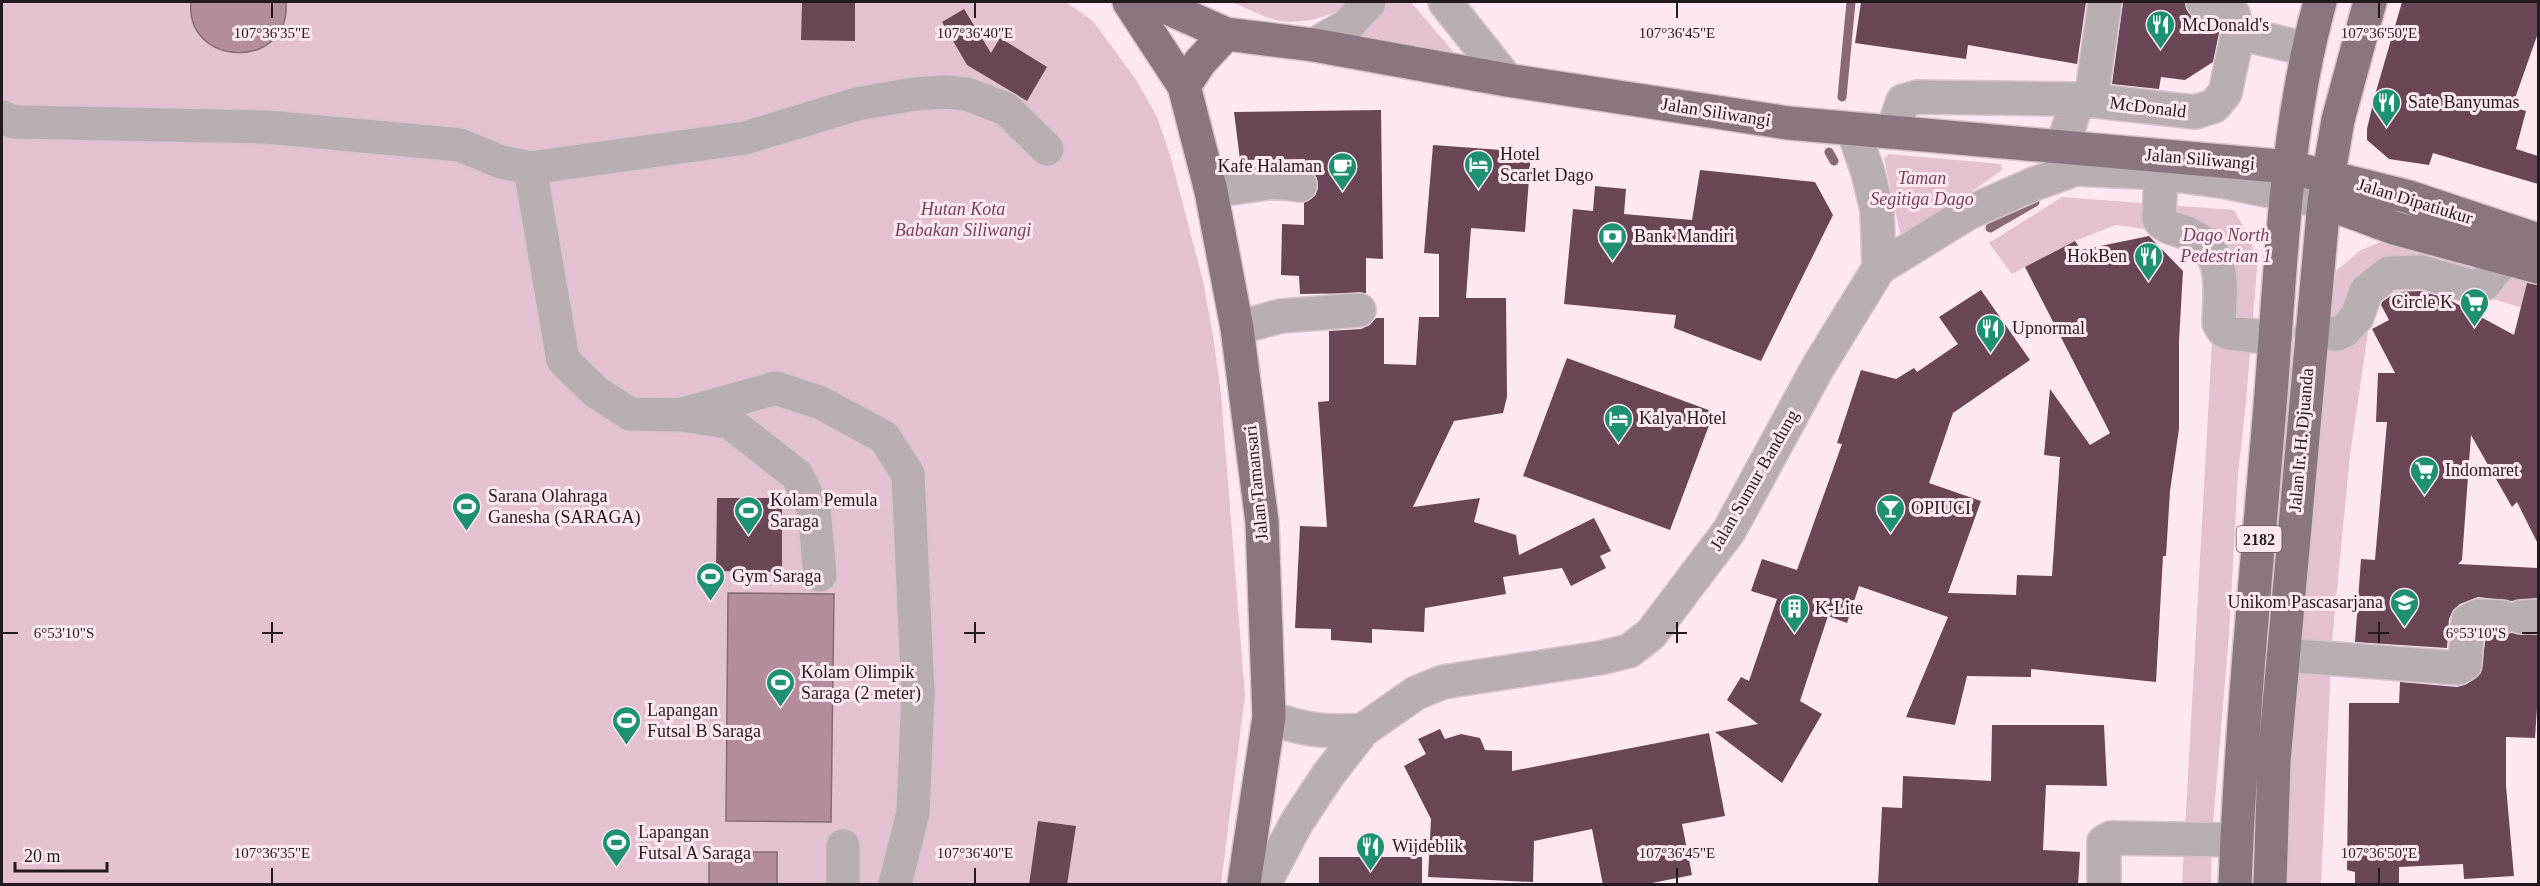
<svg xmlns="http://www.w3.org/2000/svg" width="2540" height="886" viewBox="0 0 2540 886" font-family="Georgia,serif">
<style>
.green{fill:#e4c1d0}
.water{fill:#b38c9d;stroke:#886a77;stroke-width:1.5}
.lines{fill:none;stroke-linecap:round;stroke-linejoin:round}
.stream{stroke:#886a77;stroke-width:9}
.building{fill:#6a4757}
.minor-casing{stroke:#d6c3cb;stroke-width:36}
.major-casing{stroke:#d6c3cb;stroke-width:36}
.minor{stroke:#b8adb1;stroke-width:33}
.major{stroke:#8a767e;stroke-width:33}
.ticks{fill:none;stroke:#231a1e;stroke-width:2}
.labels{text-anchor:middle;dominant-baseline:central;stroke-width:6;stroke-linejoin:round;paint-order:stroke}
.shield{fill:#fde8f1;stroke:#64585d;stroke-width:1.5}
.shield-label{font-size:16px;font-weight:bold;fill:#231a1e}
.poi-label{font-size:18px;fill:#231a1e;stroke:#fde8f1;text-anchor:start}
.street-label{font-size:18px;fill:#231a1e;stroke:#fde8f1}
.park-label{font-size:18px;font-style:italic;fill:#77405b;stroke:#fde8f1}
.ticks-label{font-size:15px;text-anchor:middle;fill:#231a1e;stroke:#fde8f1;stroke-width:6;stroke-linejoin:round;paint-order:stroke}
</style>
<rect width="100%" height="100%" fill="#fde8f1"/>
<!-- green -->
<path class="green" d="M 2,2 L 1066,2 L 1093,21 L 1137,81 L 1157,117 L 1170,155 L 1203,281 L 1213,335 L 1221,394 L 1245,696 L 1221,884 L 2,884 Z
M 1232,2 L 1351,2 C 1333,17 1304,24 1280,21 C 1264,18 1247,8 1232,2 Z
M 1386,2 L 1411,2 L 1468,69 L 1353,49 Z
M 1889,154 L 2001,164 L 2002,170 L 1905,239 L 1901,237 L 1884,159 Z
M 2062,197 L 2234,210 L 2251,240 L 2257,268 L 2246,402 L 2238,474 L 2229,634 L 2212,835 L 2211,884 L 2182,884 L 2214,306 L 2211,269 L 2182,234 L 2116,225 L 2075,241 L 2012,274 L 1989,243 Z
M 2381,242 L 2399,245 L 2538,282 L 2538,316 L 2523,308 L 2451,286 L 2395,280 L 2371,312 L 2350,455 L 2332,642 L 2321,884 L 2279,884 L 2329,305 L 2337,270 L 2361,250 Z"/>
<!-- water -->
<path class="water" d="M 191,2 L 286,2 C 291,71 185,68 191,2 Z
M 728,593 L 834,594 L 831,822 L 726,821 Z
M 709,852 L 777,852 L 777,884 L 709,884 Z"/>
<g class="lines">
<!-- stream -->
<path class="stream" d="M 1842,97 L 1851,2
M 1829,152 L 1834,161
M 1990,228 L 2035,202"/>
</g>
<!-- building -->
<path class="building" d="M 802,2 L 855,2 L 855,41 L 801,40 Z
M 1861,2 L 2086,2 L 2077,64 L 1968,45 L 1966,59 L 1855,43 Z
M 2123,2 L 2185,2 L 2186,9 L 2192,17 L 2217,27 L 2219,33 L 2213,62 L 2185,80 L 2161,77 L 2159,89 L 2112,84 Z
M 2402,2 L 2538,2 L 2538,33 L 2512,107 L 2526,111 L 2516,149 L 2538,156 L 2538,184 L 2433,153 L 2429,165 L 2389,159 L 2367,140 L 2367,129 L 2375,95 Z
M 964,9 L 991,53 L 1000,38 L 1047,67 L 1027,101 L 967,65 L 942,22 Z
M 1381,110 L 1383,259 L 1366,258 L 1366,293 L 1300,294 L 1299,276 L 1281,275 L 1282,224 L 1304,225 L 1304,203 L 1315,196 L 1318,188 L 1317,178 L 1312,170 L 1305,167 L 1305,159 L 1240,160 L 1234,112 Z
M 1433,145 L 1531,152 L 1525,232 L 1471,228 L 1466,298 L 1506,298 L 1507,397 L 1503,413 L 1454,421 L 1413,507 L 1480,498 L 1474,522 L 1516,535 L 1519,555 L 1594,518 L 1611,551 L 1600,556 L 1606,568 L 1571,586 L 1562,568 L 1503,577 L 1506,594 L 1425,608 L 1424,632 L 1372,629 L 1372,643 L 1331,640 L 1331,629 L 1295,628 L 1300,526 L 1327,527 L 1318,402 L 1329,401 L 1329,331 L 1361,329 L 1370,325 L 1376,318 L 1384,318 L 1384,364 L 1416,365 L 1419,317 L 1439,317 L 1439,254 L 1424,253 Z
M 1700,170 L 1815,182 L 1833,215 L 1761,361 L 1674,328 L 1676,315 L 1564,304 L 1573,209 L 1593,211 L 1595,186 L 1626,189 L 1624,214 L 1692,220 Z
M 2149,236 L 2183,271 L 2179,341 L 2179,429 L 2170,491 L 2166,556 L 2163,556 L 2156,682 L 2031,669 L 2031,677 L 1967,676 L 1955,725 L 1906,717 L 1948,617 L 1859,586 L 1847,623 L 1828,616 L 1800,701 L 1822,714 L 1782,783 L 1715,732 L 1758,724 L 1727,700 L 1741,677 L 1749,681 L 1777,599 L 1751,591 L 1762,559 L 1797,570 L 1842,444 L 1837,443 L 1861,370 L 1896,379 L 1914,368 L 1917,372 L 1958,344 L 1939,317 L 1981,290 L 2030,360 L 1953,413 L 1929,483 L 1981,501 L 1948,593 L 2016,595 L 2017,575 L 2052,576 L 2060,457 L 2044,455 L 2050,389 L 2090,445 L 2110,433 L 2025,267 L 2075,241 L 2081,250 Z
M 2527,283 L 2538,285 L 2538,544 L 2517,502 L 2512,507 L 2471,435 L 2462,560 L 2458,564 L 2538,568 L 2538,598 L 2512,601 L 2478,597 L 2460,604 L 2453,610 L 2449,619 L 2447,648 L 2355,642 L 2361,559 L 2375,560 L 2387,422 L 2376,422 L 2378,373 L 2395,373 L 2372,329 L 2389,320 L 2381,305 L 2382,302 L 2396,292 L 2420,291 L 2446,298 L 2514,335 Z
M 1567,358 L 1714,412 L 1670,530 L 1523,476 Z
M 717,498 L 782,498 L 782,572 L 716,571 Z
M 2512,633 L 2538,635 L 2538,692 L 2535,738 L 2506,737 L 2506,786 L 2514,876 L 2464,879 L 2463,864 L 2399,867 L 2399,885 L 2355,885 L 2355,872 L 2347,870 L 2349,703 L 2399,703 L 2400,682 L 2457,687 L 2467,684 L 2481,673 L 2486,635 Z
M 1992,725 L 2104,725 L 2107,786 L 2046,785 L 2043,850 L 2080,852 L 2078,885 L 1878,885 L 1882,807 L 1902,808 L 1903,776 L 1991,781 Z
M 1440,729 L 1445,739 L 1461,734 L 1480,738 L 1485,750 L 1512,751 L 1512,771 L 1709,733 L 1725,816 L 1682,824 L 1692,875 L 1642,885 L 1603,885 L 1592,829 L 1534,841 L 1533,882 L 1428,877 L 1431,819 L 1404,766 L 1426,754 L 1418,739 Z
M 1038,821 L 1076,826 L 1067,885 L 1029,885 Z
M 1319,857 L 1422,857 L 1422,885 L 1319,885 Z"/>
<g class="lines">
<defs>
<path id="minor" d="M 1445,2 L 1507,80
M 2238,33 L 2307,49
M 1314,45 L 1347,26 L 1369,2
M 2091,100 L 2105,2
M 2,117 L 14,122 L 267,127 L 460,145 L 501,162 L 530,168 L 745,138 L 857,104 L 914,94 L 944,92 L 967,94 L 1006,109 L 1047,149
M 1892,132 L 1903,101 L 1917,97 L 2078,99 L 2195,112 L 2214,106 L 2225,93 L 2238,33 L 2233,14 L 2215,4 L 2203,2
M 2062,148 L 2078,99
M 530,168 L 563,360 L 596,392 L 630,414 L 679,415 L 776,388 L 821,403 L 884,437 L 908,474 L 918,694 L 913,813 L 895,884
M 2161,173 L 2159,219 C 2165,228 2177,229 2187,233 C 2228,251 2220,287 2219,323 L 2223,330 L 2229,333 L 2275,338
M 1211,191 L 1275,182 L 1300,185
M 1879,268 L 1968,213 L 2034,184 L 2075,169 L 2161,173 L 2227,182 L 2324,202
M 1237,328 L 1281,316 L 1359,310
M 2311,333 L 2337,334 L 2344,331 L 2357,317 L 2366,291 L 2389,273 L 2422,272 L 2474,287 L 2484,284 L 2506,257
M 687,416 L 729,422 L 797,475 L 814,510 L 820,575
M 2521,617 L 2538,616
M 2283,655 L 2458,668 L 2465,664 L 2468,621 L 2478,616 L 2502,617
M 1269,717 C 1301,730 1329,733 1363,730
M 843,846 L 843,884
M 1264,884 L 1297,822 L 1328,775 L 1363,730 L 1416,693 L 1443,682 L 1600,658 L 1629,651 L 1651,634 L 1729,531 L 1818,367 L 1879,268 L 1877,210 L 1868,173 L 1853,129
M 2104,884 L 2104,842 L 2111,838 L 2237,840"/>
<path id="major" d="M 1129,2 L 1184,86 L 1211,191 L 1237,328 L 1262,522 L 1269,717 L 1244,884
M 1154,2 L 1226,34 L 1314,45 L 1507,80 L 1788,123 L 2289,167 L 2409,197 L 2538,240
M 1184,86 L 1200,62 L 1226,34
M 2324,202 L 2394,228 L 2538,267
M 2235,884 C 2241,725 2257,565 2270,406 C 2281,271 2284,133 2320,2
M 2270,884 L 2274,761 L 2324,202 L 2338,120 L 2370,2"/>
</defs>
<!-- minor casing -->
<use href="#minor" class="minor-casing"/>
<!-- major casing -->
<use href="#major" class="major-casing"/>
<!-- minor -->
<use href="#minor" class="minor"/>
<!-- major -->
<use href="#major" class="major"/>
</g>
<!-- ticks -->
<path class="ticks" d="M 272,3 L 272,18M 975,3 L 975,18M 1677,3 L 1677,18M 2379,3 L 2379,18M 272,622 L 272,643M 975,622 L 975,643M 1677,622 L 1677,643M 2379,622 L 2379,643M 3,633 L 18,633M 262,633 L 283,633M 964,633 L 985,633M 1666,633 L 1687,633M 2368,633 L 2389,633M 2522,633 L 2537,633M 272,868 L 272,883M 975,868 L 975,883M 1677,868 L 1677,883M 2379,868 L 2379,883"/>
<!-- icons -->
<defs>
<symbol id="restaurant-pin" viewBox="-11 -11 22 30"><path d="M0 17L-7.5 6A9.5 9.5 0 1 1 7.5 6Z" fill="#1e9173" stroke="#fde8f1"/><path d="M-5-6h1v4h1v-4h1v4h1v-4h1v5L-1.5 .5V6h-2V.5L-5-1ZM5-6V6H3V1.5H1.5Q1.5-4 5-6Z" fill="#fff"/></symbol>
<symbol id="hotel-pin" viewBox="-11 -11 22 30"><path d="M0 17L-7.5 6A9.5 9.5 0 1 1 7.5 6Z" fill="#1e9173" stroke="#fde8f1"/><path d="M-6-4.5h1.5V1H6V5H4.5V3h-9V5H-6ZM-4 0a1.8 1.8 0 1 1 3.6 0ZM.5 0V-2.5h3Q6-2.5 6 0Z" fill="#fff"/></symbol>
<symbol id="cafe-pin" viewBox="-11 -11 22 30"><path d="M0 17L-7.5 6A9.5 9.5 0 1 1 7.5 6Z" fill="#1e9173" stroke="#fde8f1"/><path d="M-5.5-4.5H6V0H3Q3 3.5 0 3.5H-2.5Q-5.5 3.5-5.5 0ZM3-3.2v2h1.7v-2ZM-6 4.5H4V6H-6Z" fill="#fff"/></symbol>
<symbol id="bank-pin" viewBox="-11 -11 22 30"><path d="M0 17L-7.5 6A9.5 9.5 0 1 1 7.5 6Z" fill="#1e9173" stroke="#fde8f1"/><path d="M-6-4H6V4H-6ZM0-2.3a2.3 2.3 0 1 0 0 4.6a2.3 2.3 0 1 0 0-4.6Z" fill="#fff"/></symbol>
<symbol id="supermarket-pin" viewBox="-11 -11 22 30"><path d="M0 17L-7.5 6A9.5 9.5 0 1 1 7.5 6Z" fill="#1e9173" stroke="#fde8f1"/><path d="M-6-5.5h2.5l.6 2H6L4.5 2H-2.5L-4.4-4H-6ZM-1.5 3.2a1.3 1.3 0 1 0 .1 0ZM3 3.2a1.3 1.3 0 1 0 .1 0Z" fill="#fff"/></symbol>
<symbol id="stadium-pin" viewBox="-11 -11 22 30"><path d="M0 17L-7.5 6A9.5 9.5 0 1 1 7.5 6Z" fill="#1e9173" stroke="#fde8f1"/><path d="M0-5a6.5 5 0 1 0 0 10a6.5 5 0 1 0 0-10ZM-3.5-1.8h7v3.6h-7Z" fill="#fff"/></symbol>
<symbol id="bar-pin" viewBox="-11 -11 22 30"><path d="M0 17L-7.5 6A9.5 9.5 0 1 1 7.5 6Z" fill="#1e9173" stroke="#fde8f1"/><path d="M-6-5H6L.8 .8V4.5H3.5V6h-7V4.5H-.8V.8Z" fill="#fff"/></symbol>
<symbol id="university-pin" viewBox="-11 -11 22 30"><path d="M0 17L-7.5 6A9.5 9.5 0 1 1 7.5 6Z" fill="#1e9173" stroke="#fde8f1"/><path d="M0-5L7-2L0 1L-7-2ZM-4 1L0 2.5L4 1V4Q0 6-4 4Z" fill="#fff"/></symbol>
<symbol id="building-pin" viewBox="-11 -11 22 30"><path d="M0 17L-7.5 6A9.5 9.5 0 1 1 7.5 6Z" fill="#1e9173" stroke="#fde8f1"/><path d="M-4-6H4V6H1V3H-1V6H-4ZM-2.5-4.3h1.7v1.8h-1.7ZM.8-4.3h1.7v1.8H.8ZM-2.5-1h1.7V.8h-1.7ZM.8-1h1.7V.8H.8Z" fill="#fff"/></symbol>
</defs>
<g fill-rule="evenodd">
<use href="#restaurant-pin" x="2144" y="8" width="33" height="45"/>
<use href="#restaurant-pin" x="2370" y="86" width="33" height="45"/>
<use href="#hotel-pin" x="1462" y="148" width="33" height="45"/>
<use href="#cafe-pin" x="1326" y="150" width="33" height="45"/>
<use href="#bank-pin" x="1596" y="220" width="33" height="45"/>
<use href="#restaurant-pin" x="2132" y="240" width="33" height="45"/>
<use href="#supermarket-pin" x="2458" y="286" width="33" height="45"/>
<use href="#restaurant-pin" x="1974" y="312" width="33" height="45"/>
<use href="#hotel-pin" x="1602" y="402" width="33" height="45"/>
<use href="#supermarket-pin" x="2408" y="454" width="33" height="45"/>
<use href="#stadium-pin" x="450" y="490" width="33" height="45"/>
<use href="#bar-pin" x="1874" y="492" width="33" height="45"/>
<use href="#stadium-pin" x="732" y="494" width="33" height="45"/>
<use href="#stadium-pin" x="694" y="560" width="33" height="45"/>
<use href="#university-pin" x="2388" y="586" width="33" height="45"/>
<use href="#building-pin" x="1778" y="592" width="33" height="45"/>
<use href="#stadium-pin" x="764" y="666" width="33" height="45"/>
<use href="#stadium-pin" x="610" y="704" width="33" height="45"/>
<use href="#stadium-pin" x="600" y="826" width="33" height="45"/>
<use href="#restaurant-pin" x="1354" y="830" width="33" height="45"/>
</g>
<g class="labels">
<!-- shield labels -->
<rect class="shield" x="2236.5" y="526" width="45" height="26" rx="4.5"/>
<g class="shield-label">
<text x="2259" y="539">2182</text>
</g>
<!-- poi labels -->
<g class="poi-label">
<text x="2182" y="25">McDonald's</text>
<text x="2408" y="102">Sate Banyumas</text>
<text x="1500" y="154">Hotel<tspan x="1500" dy="21">Scarlet Dago</tspan></text>
<text x="1322" y="166" text-anchor="end">Kafe Halaman</text>
<text x="1634" y="236">Bank Mandiri</text>
<text x="2127" y="256" text-anchor="end">HokBen</text>
<text x="2453" y="302" text-anchor="end">Circle K</text>
<text x="2012" y="328">Upnormal</text>
<text x="1639" y="418">Kalya Hotel</text>
<text x="2445" y="470">Indomaret</text>
<text x="488" y="496">Sarana Olahraga<tspan x="488" dy="21">Ganesha (SARAGA)</tspan></text>
<text x="770" y="500">Kolam Pemula<tspan x="770" dy="21">Saraga</tspan></text>
<text x="1911" y="508">OPIUCI</text>
<text x="732" y="576">Gym Saraga</text>
<text x="2383" y="602" text-anchor="end">Unikom Pascasarjana</text>
<text x="1815" y="608">K-Lite</text>
<text x="801" y="672">Kolam Olimpik<tspan x="801" dy="21">Saraga (2 meter)</tspan></text>
<text x="647" y="710">Lapangan<tspan x="647" dy="21">Futsal B Saraga</tspan></text>
<text x="638" y="832">Lapangan<tspan x="638" dy="21">Futsal A Saraga</tspan></text>
<text x="1392" y="846">Wijdeblik</text>
</g>
<!-- street labels -->
<g class="street-label">
<text transform="translate(2148 107) rotate(7)">McDonald</text>
<text transform="translate(1716 112) rotate(9)">Jalan Siliwangi</text>
<text transform="translate(2200 159) rotate(5)">Jalan Siliwangi</text>
<text transform="translate(2415 201) rotate(17)">Jalan Dipatiukur</text>
<text transform="translate(2301 440) rotate(-85)">Jalan Ir. H. Djuanda</text>
<text transform="translate(1754 480) rotate(-60)">Jalan Sumur Bandung</text>
<text transform="translate(1256 483) rotate(-96)">Jalan Tamansari</text>
</g>
<!-- park labels -->
<g class="park-label">
<text x="1922" y="178">Taman<tspan x="1922" dy="21">Segitiga Dago</tspan></text>
<text x="963" y="209">Hutan Kota<tspan x="963" dy="21">Babakan Siliwangi</tspan></text>
<text x="2226" y="235">Dago North<tspan x="2226" dy="21">Pedestrian 1</tspan></text>
</g>
</g>
<g class="ticks-label">
<text x="272" y="38">107°36'35"E</text>
<text x="975" y="38">107°36'40"E</text>
<text x="1677" y="38">107°36'45"E</text>
<text x="2379" y="38">107°36'50"E</text>
<text x="64" y="638">6°53'10"S</text>
<text x="2476" y="638">6°53'10"S</text>
<text x="272" y="858">107°36'35"E</text>
<text x="975" y="858">107°36'40"E</text>
<text x="1677" y="858">107°36'45"E</text>
<text x="2379" y="858">107°36'50"E</text>
</g>
<!-- border -->
<rect width="2540" height="886" fill="none" stroke="#231a1e" stroke-width="6"/>
<!-- scale -->
<path d="M15 862v9h92v-9" fill="none" stroke="#231a1e" stroke-width="3"/>
<text x="24" y="862" font-size="18" fill="#231a1e" stroke="#fde8f1" stroke-width="4.5" paint-order="stroke">20 m</text>
</svg>
